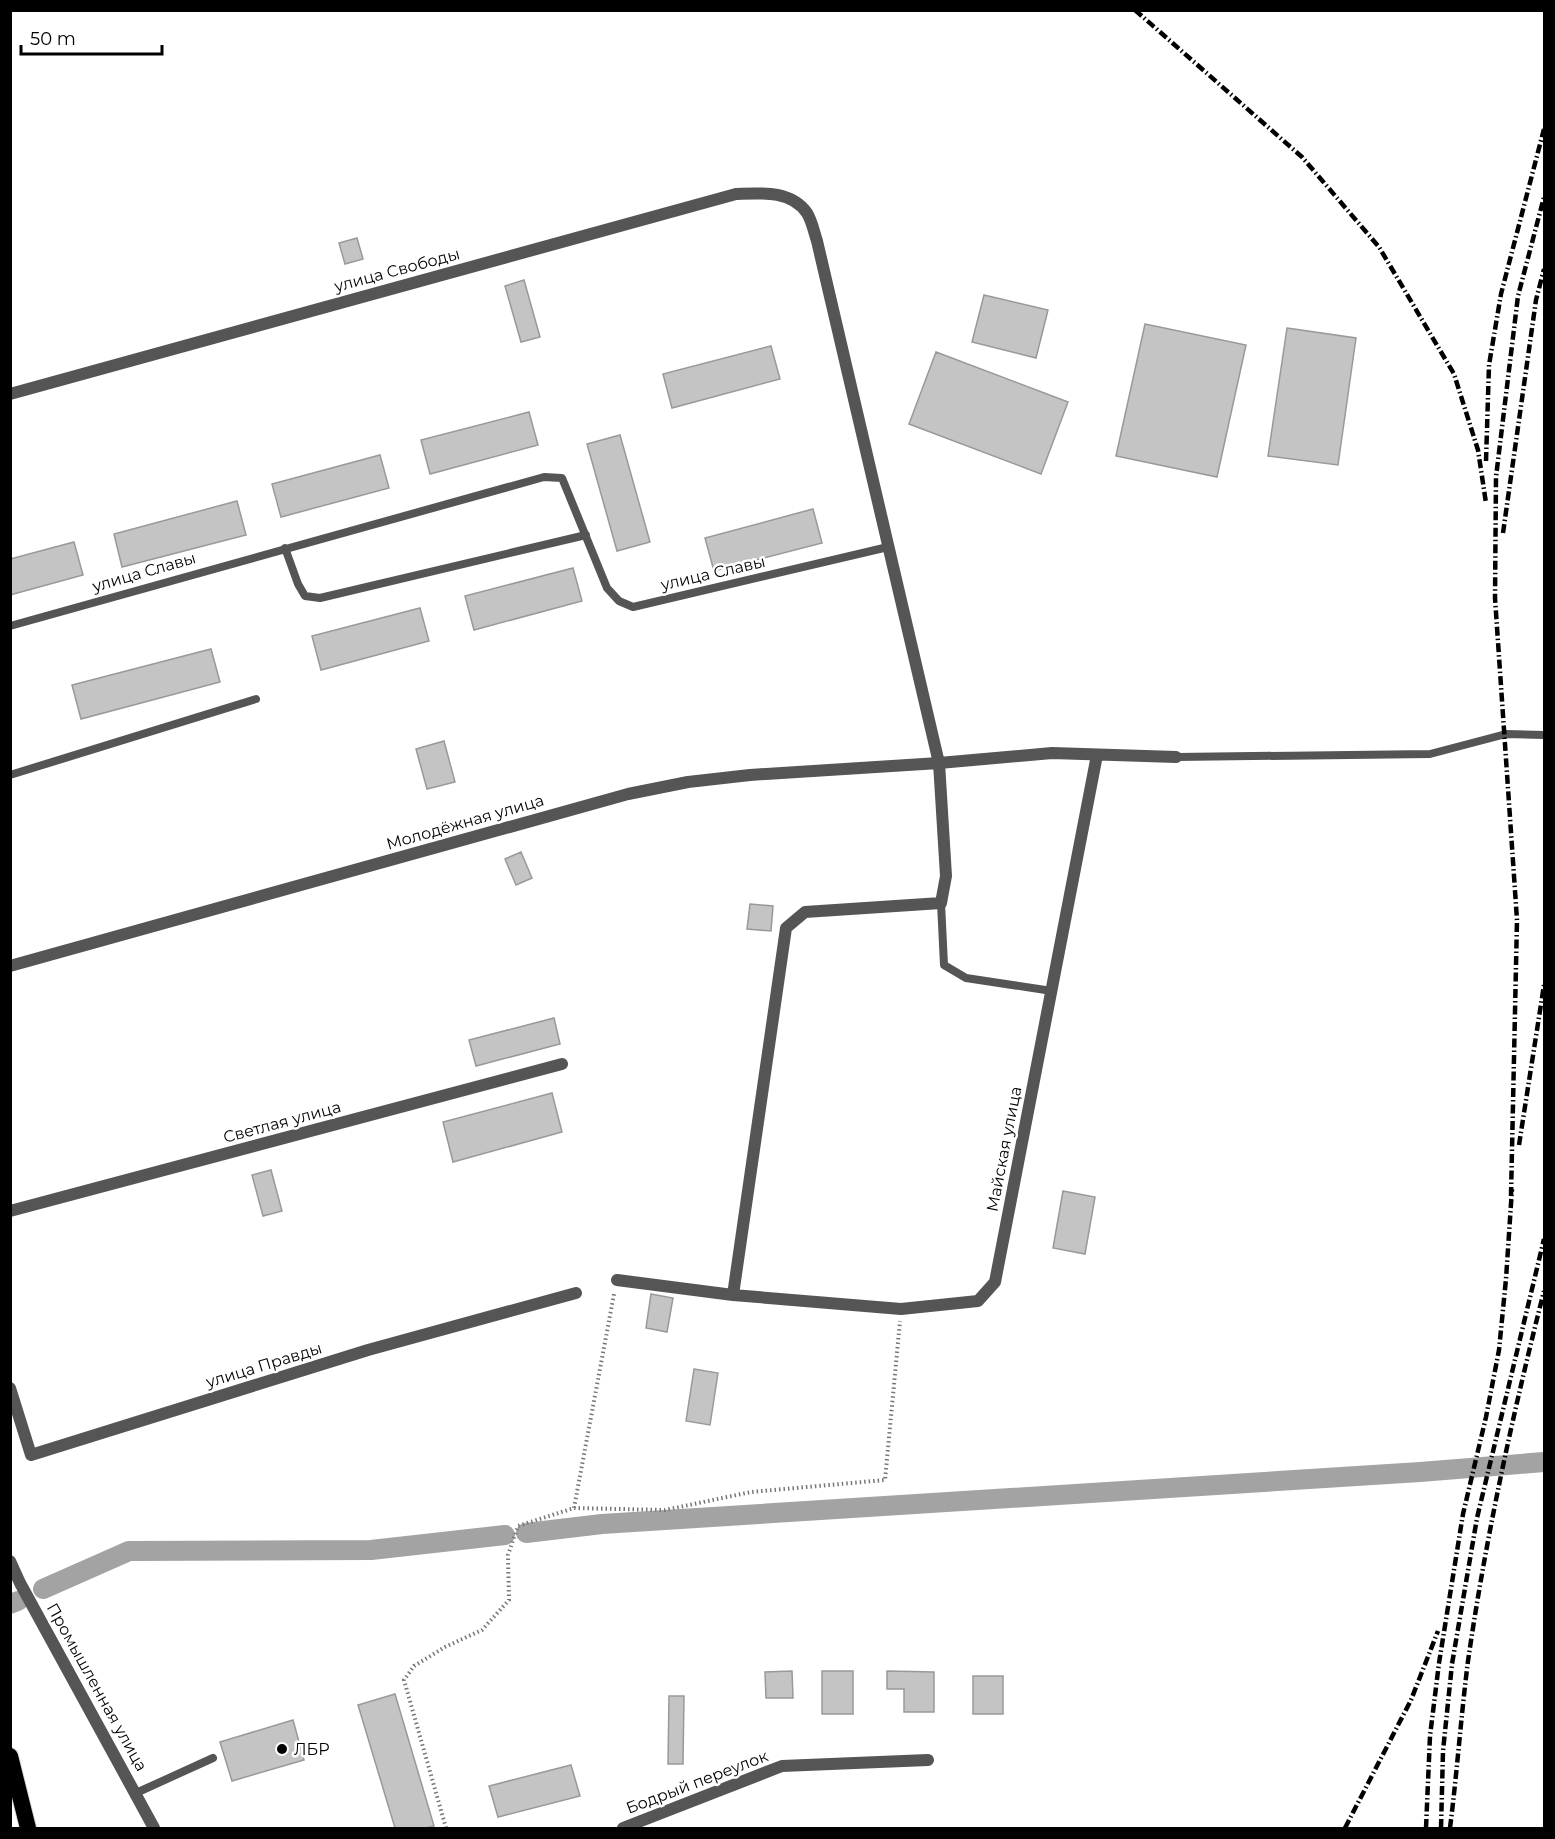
<svg xmlns="http://www.w3.org/2000/svg" width="1555" height="1839" viewBox="0 0 1555 1839" font-family="Montserrat,sans-serif">
<style>
.lines{fill:none;stroke-linecap:round;stroke-linejoin:round}
.canal{stroke:#a3a3a3;stroke-width:20}
.building{fill:#c4c4c4;stroke:#999;stroke-width:1.5}
.trunk-casing{stroke:#dbdbdb;stroke-width:18}
.path{stroke:#777;stroke-width:4;stroke-dasharray:1.5 3;stroke-linecap:butt}
.service{stroke:#555;stroke-width:8}
.minor{stroke:#555;stroke-width:12}
.tertiary{stroke:#555;stroke-width:12}
.trunk{stroke:#000;stroke-width:16}
.rail{stroke:#000;stroke-width:4.5;stroke-dasharray:9 3 1.5 3;stroke-linecap:butt}
.poi-dot{fill:#000;stroke:#fff;stroke-width:2}
.labels{text-anchor:middle;dominant-baseline:central;stroke-width:5;stroke-linejoin:round;paint-order:stroke}
.street-label{font-size:16px;fill:#000;stroke:#fff}
.poi-label{font-size:16px;fill:#000;stroke:#fff;text-anchor:start}
</style>
<rect width="100%" height="100%" fill="#fff"/>
<g class="lines">
<!-- canal -->
<path class="canal" d="M 526,1533 L 602,1524 L 1420,1472 L 1544,1462
M 43,1589 L 129,1551 L 371,1550 L 505,1535
M 10,1604 L 18,1601"/>
</g>
<!-- building -->
<path class="building" d="M 357,238 L 363,259 L 345,264 L 339,243 Z
M 524,280 L 540,337 L 521,342 L 505,286 Z
M 984,295 L 1048,310 L 1036,358 L 972,342 Z
M 1145,324 L 1246,345 L 1217,477 L 1116,456 Z
M 1287,328 L 1356,338 L 1338,465 L 1268,456 Z
M 771,346 L 780,379 L 672,408 L 663,374 Z
M 936,352 L 1068,402 L 1041,474 L 909,424 Z
M 529,412 L 538,445 L 430,474 L 421,440 Z
M 620,435 L 650,542 L 617,551 L 587,444 Z
M 380,455 L 389,488 L 281,517 L 272,484 Z
M 237,501 L 246,535 L 122,567 L 114,534 Z
M 813,509 L 822,543 L 714,571 L 705,538 Z
M 74,542 L 83,575 L 10,595 L 10,559 Z
M 573,568 L 582,601 L 474,630 L 465,596 Z
M 420,608 L 429,641 L 321,670 L 312,636 Z
M 211,649 L 220,682 L 81,719 L 72,685 Z
M 444,741 L 455,782 L 427,789 L 416,749 Z
M 521,852 L 532,878 L 516,885 L 505,859 Z
M 750,904 L 773,906 L 771,931 L 747,929 Z
M 554,1018 L 560,1044 L 476,1066 L 469,1040 Z
M 552,1093 L 562,1132 L 453,1162 L 443,1122 Z
M 271,1170 L 282,1211 L 263,1216 L 252,1175 Z
M 1063,1191 L 1095,1197 L 1085,1254 L 1053,1248 Z
M 651,1294 L 673,1298 L 667,1332 L 646,1328 Z
M 694,1369 L 718,1373 L 710,1425 L 686,1421 Z
M 792,1671 L 793,1698 L 766,1698 L 765,1672 Z
M 822,1671 L 853,1671 L 853,1714 L 822,1714 Z
M 887,1671 L 934,1672 L 934,1712 L 904,1712 L 904,1689 L 887,1689 Z
M 973,1676 L 1003,1676 L 1003,1714 L 973,1714 Z
M 395,1694 L 434,1826 L 426,1828 L 395,1828 L 358,1705 Z
M 669,1696 L 684,1696 L 683,1764 L 668,1764 Z
M 293,1720 L 304,1760 L 232,1781 L 220,1742 Z
M 571,1765 L 580,1796 L 498,1817 L 489,1786 Z"/>
<g class="lines">
<defs>
<path id="trunk" d="M 10,1756 L 28,1828"/>
</defs>
<!-- trunk casing -->
<use href="#trunk" class="trunk-casing"/>
<!-- path -->
<path class="path" d="M 574,1508 L 614,1294
M 446,1828 L 404,1680 L 414,1666 L 445,1647 L 482,1630 L 509,1600 L 508,1555 L 518,1526 L 574,1508 L 665,1510 L 751,1492 L 885,1480 L 900,1321"/>
<!-- service -->
<path class="service" d="M 285,548 L 298,584 L 305,596 L 320,598 L 586,535
M 10,626 L 544,477 L 562,478 L 607,588 L 619,601 L 633,607 L 888,547
M 1176,757 L 1430,754 L 1506,734 L 1544,735
M 10,775 L 256,699
M 941,903 L 944,965 L 966,978 L 1052,991
M 136,1793 L 213,1758"/>
<!-- minor -->
<path class="minor" d="M 10,394 L 736,194 C 761,193 791,190 807,213 C 812,221 814,232 817,241 L 939,763 L 946,876 L 941,903 L 805,912 L 786,928 L 733,1295 L 901,1309 L 978,1301 L 995,1282 L 1097,755
M 10,966 L 628,794 L 688,782 L 750,775 L 939,763 L 1052,753 L 1176,757
M 10,1211 L 562,1064
M 617,1280 L 733,1295
M 10,1388 L 31,1455 L 368,1350 L 576,1293
M 623,1828 L 782,1766 L 928,1760"/>
<!-- tertiary -->
<path class="tertiary" d="M 10,1561 L 20,1583 L 154,1828"/>
<!-- trunk -->
<use href="#trunk" class="trunk"/>
<!-- rail -->
<path class="rail" d="M 1135,10 L 1302,157 L 1379,247 L 1454,374 L 1478,450 L 1486,503
M 1486,461 L 1489,365 L 1501,294 L 1544,129
M 1503,533 L 1536,300 L 1544,269
M 1519,1145 L 1544,985
M 1511,1196 L 1517,920 L 1495,598 L 1496,477 L 1518,296 L 1544,197
M 1345,1828 L 1411,1700 L 1438,1631
M 1426,1828 L 1430,1736 L 1439,1663 L 1463,1514 L 1486,1417 L 1499,1350 L 1506,1279 L 1512,1189
M 1441,1828 L 1443,1751 L 1452,1664 L 1477,1518 L 1544,1239
M 1450,1828 C 1457,1773 1461,1716 1468,1661 C 1486,1536 1513,1413 1544,1291"/>
</g>
<!-- markers -->
<circle class="poi-dot" cx="282" cy="1749" r="6"/>
<g class="labels">
<!-- street labels -->
<g class="street-label">
<text transform="translate(397 270) rotate(-15)">улица Свободы</text>
<text transform="translate(144 572) rotate(-16)">улица Славы</text>
<text transform="translate(713 573) rotate(-13)">улица Славы</text>
<text transform="translate(465 822) rotate(-16)">Молодёжная улица</text>
<text transform="translate(282 1122) rotate(-15)">Светлая улица</text>
<text transform="translate(1004 1149) rotate(-79)">Майская улица</text>
<text transform="translate(264 1365) rotate(-17)">улица Правды</text>
<text transform="translate(97 1687) rotate(61)">Промышленная улица</text>
<text transform="translate(697 1782) rotate(-21)">Бодрый переулок</text>
</g>
<!-- poi labels -->
<g class="poi-label">
<text x="294" y="1749">ЛБР</text>
</g>
</g>
<!-- border -->
<rect width="1555" height="1839" fill="none" stroke="#000000" stroke-width="24"/>
<!-- scale -->
<path d="M21 45v9h141v-9" fill="none" stroke="#000000" stroke-width="3"/>
<text x="30" y="45" font-size="18" fill="#000000" stroke="#ffffff" stroke-width="4.5" paint-order="stroke">50 m</text>
</svg>
